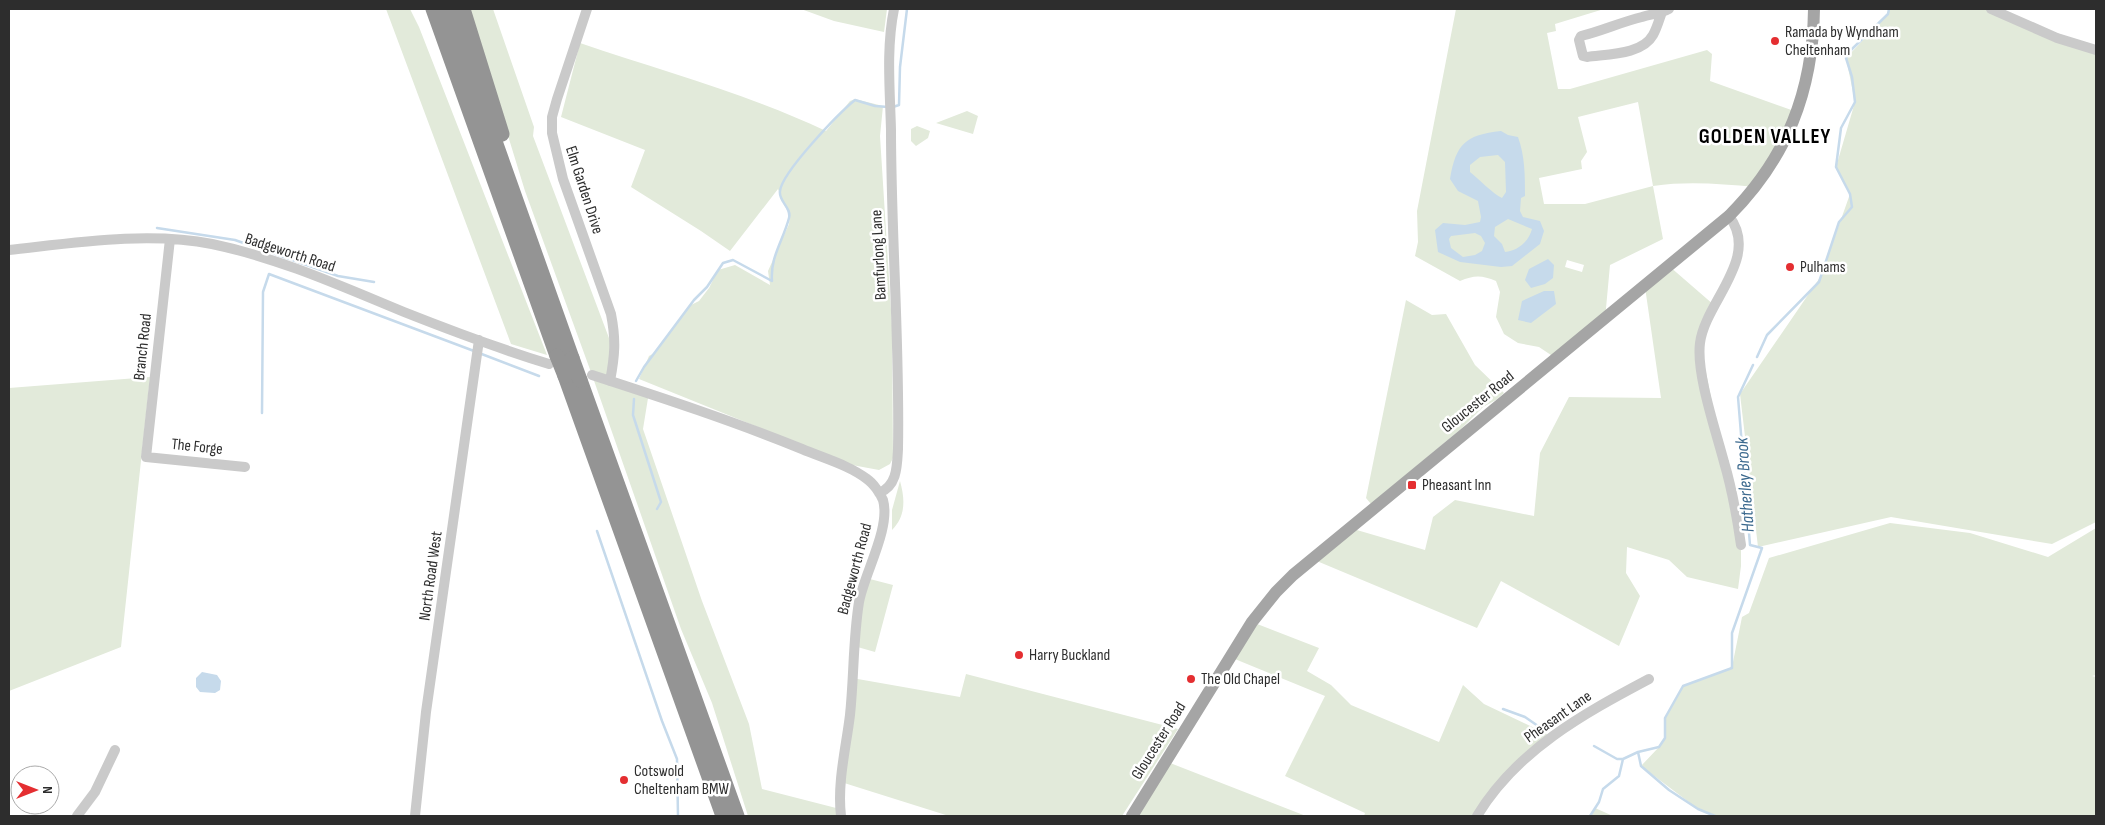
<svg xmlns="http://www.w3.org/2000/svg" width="2105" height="825" viewBox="0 0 2105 825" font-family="'Sofia Sans Condensed',sans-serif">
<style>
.green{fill:#e2eada;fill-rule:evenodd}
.water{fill:#c6daeb;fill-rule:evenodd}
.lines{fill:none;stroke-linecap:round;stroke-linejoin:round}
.stream{stroke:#c6daeb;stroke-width:2.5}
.minor{stroke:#cacaca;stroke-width:10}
.major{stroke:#a5a5a5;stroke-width:12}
.highway{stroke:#949494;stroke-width:15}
.highway-bridge{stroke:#949494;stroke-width:15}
.poi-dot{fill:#e42e31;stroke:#fff;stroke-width:2}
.labels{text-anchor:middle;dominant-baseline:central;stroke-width:5;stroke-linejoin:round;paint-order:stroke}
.poi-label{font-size:16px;fill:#2d2d2d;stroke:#fff;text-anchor:start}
.street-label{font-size:16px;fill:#2d2d2d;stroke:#fff}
.water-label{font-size:18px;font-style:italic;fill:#3b698e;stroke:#fff}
.district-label{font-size:21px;font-weight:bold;letter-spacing:1px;fill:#000;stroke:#fff}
</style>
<rect width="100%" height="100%" fill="#fff"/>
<!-- green -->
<path class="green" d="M 386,9 L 410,9 L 419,27 L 547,355 L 511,344 Z
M 469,9 L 493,9 L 534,127 L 533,136 L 615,354 L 610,380 L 649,392 L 643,429 L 702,601 L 749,724 L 762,789 L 840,809 L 841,816 L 748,816 L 712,703 L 681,629 L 592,375 L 525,191 Z
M 801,9 L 887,9 L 884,32 L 834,21 Z
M 1456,9 L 1604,9 L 1555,24 L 1556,31 L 1547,33 L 1558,89 L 1570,89 L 1707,50 L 1712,54 L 1710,81 L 1797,112 L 1755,187 C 1721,184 1688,181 1653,186 L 1663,239 L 1610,265 L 1605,319 L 1557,359 L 1539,347 L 1518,343 L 1504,334 L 1496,317 L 1500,292 L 1496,281 C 1482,275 1474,275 1460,281 L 1415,256 L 1418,242 L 1417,211 ZM 1638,102 L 1653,186 L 1585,204 L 1544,204 L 1539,178 L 1582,169 L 1581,161 L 1587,152 L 1578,117 ZM 1567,260 L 1584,265 L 1582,272 L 1565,267 Z
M 1889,9 L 1986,9 L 2057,38 L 2096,46 L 2096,522 L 2052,544 L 1891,517 L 1758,547 L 1740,394 L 1821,276 L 1850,194 L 1836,167 L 1855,102 L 1846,58 L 1888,14 Z
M 580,43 C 662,71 748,94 826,131 L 850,101 L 855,99 L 883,106 L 880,136 L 892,326 L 893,458 L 890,464 L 879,470 L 852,465 L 639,379 L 649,356 L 656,352 L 689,306 L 699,301 L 709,288 L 718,270 L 735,265 L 770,285 L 768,271 L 789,224 L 790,214 L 784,205 L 778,189 L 730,251 L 701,231 L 631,187 L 645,150 L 561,117 Z
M 967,111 L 978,116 L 973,134 L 936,123 Z
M 917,126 L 930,131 L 928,138 L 916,146 L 911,141 L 911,129 Z
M 1669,266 L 1714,305 L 1700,343 L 1741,545 L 1741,566 L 1738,589 L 1687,577 L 1669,560 L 1627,547 L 1626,573 L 1640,596 L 1619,646 L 1501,581 L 1477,628 L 1312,559 L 1350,528 L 1425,550 L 1433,517 L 1455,500 L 1534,516 L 1540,453 L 1569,397 L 1661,398 L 1645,287 Z
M 1406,300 L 1432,315 L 1446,314 L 1475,365 L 1504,393 L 1496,400 L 1483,407 L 1461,429 L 1371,504 L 1366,498 Z
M 150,377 L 121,647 L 9,691 L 9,388 Z
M 900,481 C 905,499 906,516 892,530 L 892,510 Z
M 1890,523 L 1970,533 L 2048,557 L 2096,528 L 2096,675 L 2092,676 L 2096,677 L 2096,816 L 1718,816 L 1698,809 L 1641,766 L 1659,747 L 1665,739 L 1665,718 L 1683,686 L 1730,668 L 1733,662 L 1742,617 L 1749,613 L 1769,558 Z
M 866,578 L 893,585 L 875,652 L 854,646 Z
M 1252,622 L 1319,648 L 1307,671 L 1331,685 L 1351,705 L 1439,742 L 1463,685 L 1484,704 L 1551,736 L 1539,746 L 1477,816 L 1364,816 L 1365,813 L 1285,776 L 1325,696 L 1230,657 Z
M 966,674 L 1178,729 L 1122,816 L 949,816 L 841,782 L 852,678 L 960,697 Z
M 1165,761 L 1306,816 L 1132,816 Z
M 1595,808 L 1613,816 L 1590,816 Z"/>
<!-- water -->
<path class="water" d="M 1501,131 L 1508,135 L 1518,137 C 1525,156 1525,176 1525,196 L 1521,198 L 1520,211 L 1523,217 L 1540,221 L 1544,231 L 1540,244 L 1512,266 L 1501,267 L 1460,262 L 1438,252 L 1435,230 L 1443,223 L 1465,225 L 1480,222 L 1481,217 L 1478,201 L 1458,191 L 1450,179 C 1456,144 1465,135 1501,131 ZM 1498,155 L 1505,162 L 1506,192 L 1502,198 C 1493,194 1479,179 1470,172 L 1470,165 L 1480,157 ZM 1508,219 L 1532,229 C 1529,241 1518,251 1505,252 L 1502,244 L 1494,236 L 1495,227 ZM 1475,233 L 1481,236 L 1485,243 L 1482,251 L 1475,255 L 1463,257 L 1451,248 L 1449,239 L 1451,236 Z
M 1548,259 L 1554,265 L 1553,278 L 1545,284 L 1531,288 L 1525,280 L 1529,269 Z
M 1544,291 L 1554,291 L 1556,304 L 1531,323 L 1518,320 L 1522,301 Z
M 202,672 L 217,675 L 221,681 L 220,690 L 215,693 L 200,692 L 196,687 L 196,678 Z"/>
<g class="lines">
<!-- stream -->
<path class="stream" d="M 893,107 L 899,105 L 900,67 L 907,9
M 157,228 L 235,240 L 338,276 L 374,282
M 479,353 L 539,376
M 1757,357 L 1767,335 L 1819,282 L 1839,222 L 1852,207 L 1850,194 L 1836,167 L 1841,128 L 1855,102 L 1852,77 L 1846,58 L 1851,50 L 1888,14 L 1889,9
M 636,381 L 644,367 L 694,300 L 707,287 L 723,263 L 733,260 L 772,281 C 770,257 783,241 789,218 C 792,208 778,201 780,191 C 782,172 839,113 855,100 L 875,106 L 888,107
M 634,399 L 633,415 L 661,502 L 657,509
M 262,413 L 263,292 L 269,274 L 474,351
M 597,531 L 662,721 L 677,759 L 678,816
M 1503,709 L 1525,717 L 1538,726 L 1550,729
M 1594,746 L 1617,759 L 1623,759
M 1638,752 L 1641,766 L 1669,790 L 1698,809 L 1715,816
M 1590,816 L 1599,802 L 1603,789 L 1619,776 L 1623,759 L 1638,752 L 1659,747 L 1665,738 L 1665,718 L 1683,686 L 1732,668 L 1732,633 L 1762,548 L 1750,545 L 1738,397 L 1753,365"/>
<!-- minor -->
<path class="minor" d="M 587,9 L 557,99 L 552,117 L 552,133 L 563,179 L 611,314 C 616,340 615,355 610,381
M 1991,9 L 2057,38 L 2096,50
M 1662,12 C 1659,20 1657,28 1653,35 C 1642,55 1607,54 1587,57 L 1583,56 L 1579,40 L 1581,36 C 1602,31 1621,22 1642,17 C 1651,14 1660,14 1669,9
M 1729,216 C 1761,258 1705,302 1700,343 C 1696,374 1716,431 1724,462 C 1732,489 1737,517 1741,545
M 170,239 L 146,457 L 245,467
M 9,250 C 73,243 148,231 212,244 C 279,258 341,286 404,312 C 452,331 500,349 549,364
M 592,375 C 663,398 733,421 802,449 C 823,458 849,465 867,479 C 873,483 880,493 883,500 C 891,528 864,574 859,602 C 853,639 854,677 850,715 C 846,748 837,783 841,816
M 879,493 C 897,486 897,467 898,449 C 900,343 891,237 891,130 C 890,90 886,49 894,9
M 77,816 L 95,792 L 115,750
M 415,816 L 426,712 L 479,340
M 1477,816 C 1517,750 1583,714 1649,679"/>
<!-- major -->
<path class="major" d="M 1132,816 L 1252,622 L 1276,592 L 1293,575 L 1729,216 C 1787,158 1813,91 1814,9"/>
<!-- highway -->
<path class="highway" d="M 433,9 L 557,356
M 448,9 L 572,358
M 463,9 L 502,134
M 565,376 L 723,816
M 580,380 L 737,816"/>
<!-- highway-bridge -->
<path class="highway-bridge" d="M 557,356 L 565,376
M 572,358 L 580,380"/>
</g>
<!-- markers -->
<g class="poi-dot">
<circle cx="1775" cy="41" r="5"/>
<circle cx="1790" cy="267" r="5"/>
<rect x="1407" y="480" width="10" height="10" rx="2.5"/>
<circle cx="1019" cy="655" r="5"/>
<circle cx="1191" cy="679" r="5"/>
<circle cx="624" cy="780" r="5"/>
</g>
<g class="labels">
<!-- poi labels -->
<g class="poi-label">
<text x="1785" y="32">Ramada by Wyndham<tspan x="1785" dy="18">Cheltenham</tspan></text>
<text x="1800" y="267">Pulhams</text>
<text x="1422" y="485">Pheasant Inn</text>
<text x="1029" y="655">Harry Buckland</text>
<text x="1201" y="679">The Old Chapel</text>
<text x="634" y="771">Cotswold<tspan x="634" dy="18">Cheltenham BMW</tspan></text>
</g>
<!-- street labels -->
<g class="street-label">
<text transform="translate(584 190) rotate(72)">Elm Garden Drive</text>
<text transform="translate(290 253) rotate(18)">Badgeworth Road</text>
<text transform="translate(879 255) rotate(-93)">Bamfurlong Lane</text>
<text transform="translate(143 347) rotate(-84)">Branch Road</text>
<text transform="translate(1478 402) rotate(-39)">Gloucester Road</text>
<text transform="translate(197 447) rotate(6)">The Forge</text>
<text transform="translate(855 569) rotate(-75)">Badgeworth Road</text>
<text transform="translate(431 576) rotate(-82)">North Road West</text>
<text transform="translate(1558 717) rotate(-35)">Pheasant Lane</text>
<text transform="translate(1159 741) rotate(-58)">Gloucester Road</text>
</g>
<!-- water labels -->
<g class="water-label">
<text transform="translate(1745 485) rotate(-94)">Hatherley Brook</text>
</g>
<!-- district labels -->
<g class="district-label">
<text x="1765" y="136">GOLDEN VALLEY</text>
</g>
</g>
<!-- border -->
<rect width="2105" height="825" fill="none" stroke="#2d2d2d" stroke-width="20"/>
<!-- north arrow -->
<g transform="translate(35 790) rotate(90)"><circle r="24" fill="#ffffff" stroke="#ababab"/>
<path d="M0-4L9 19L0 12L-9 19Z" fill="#e42e31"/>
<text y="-8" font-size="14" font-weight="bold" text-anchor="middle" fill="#2d2d2d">N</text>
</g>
</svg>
